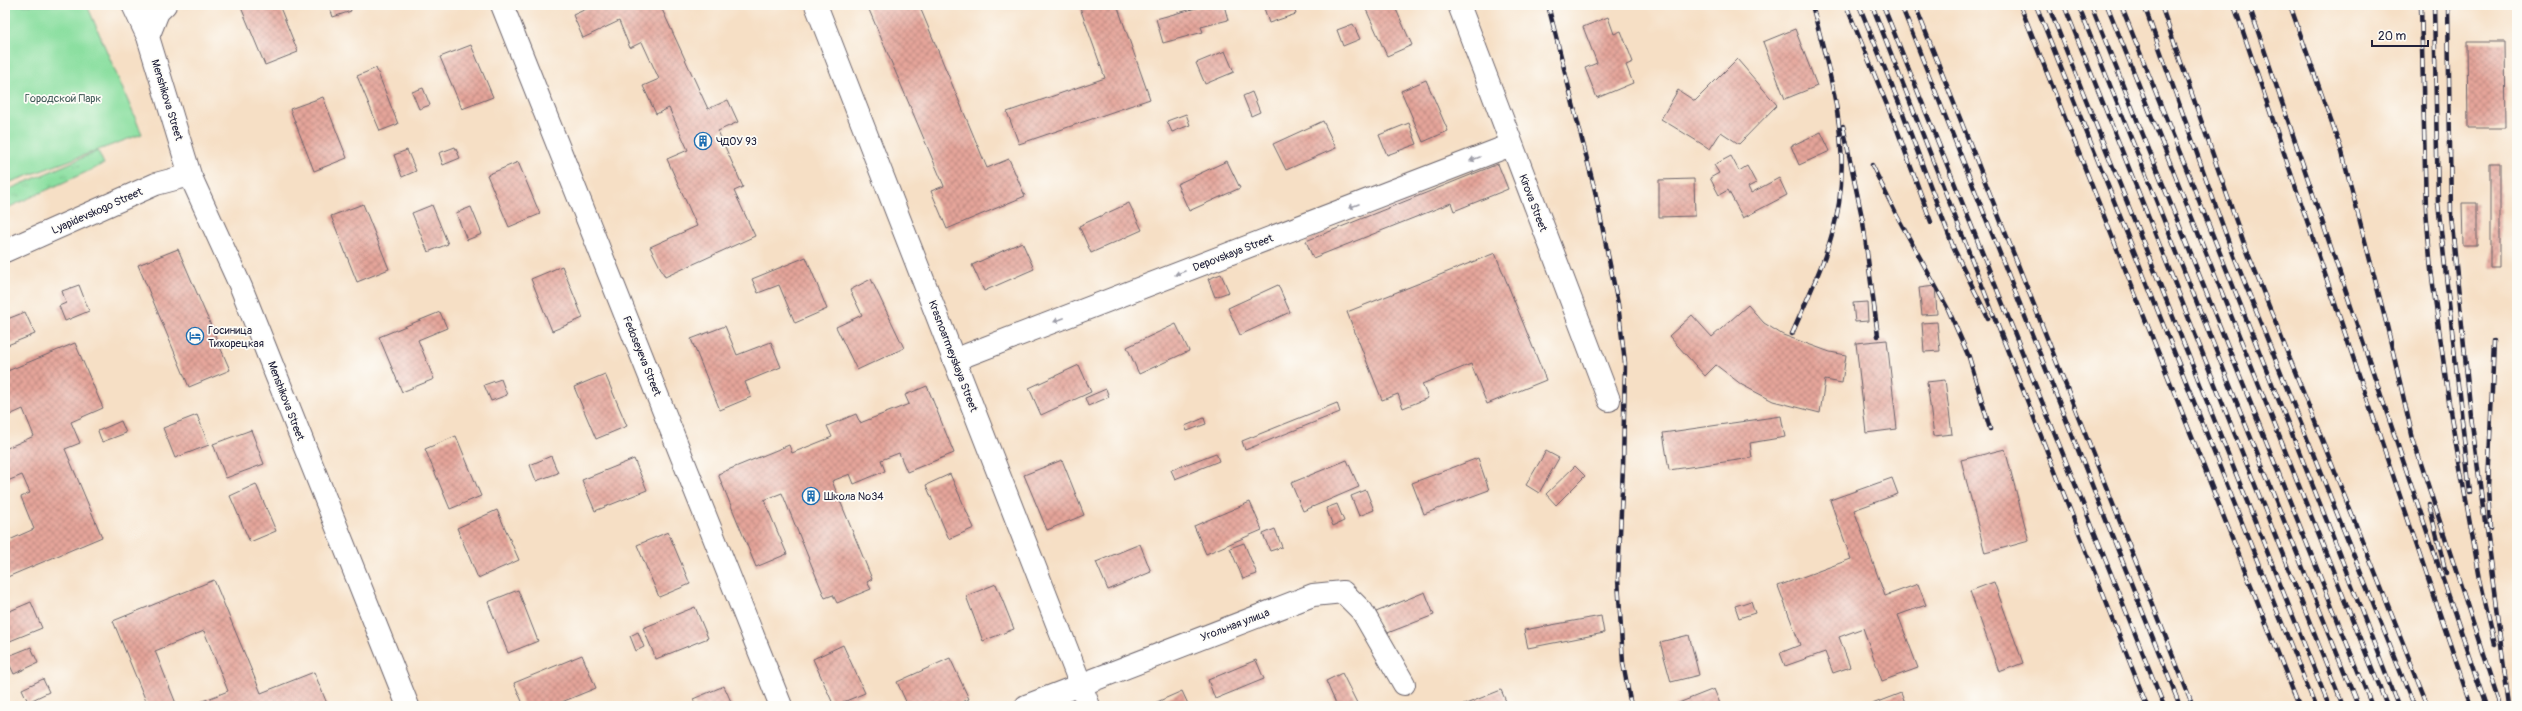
<svg xmlns="http://www.w3.org/2000/svg" width="2522" height="711" viewBox="0 0 2522 711" font-family="Pangolin,sans-serif">
<style>
.grass{fill:url(#grass-tufts);stroke:#56806e}
.green{fill:#8bdfa0;stroke:#56806e}
.building{fill:url(#building-cross-hatch)}
.lines{fill:none;stroke-linecap:round;stroke-linejoin:round}
.street-casing{stroke:#6c646b;stroke-width:24}
.secondary-casing{stroke:#6c646b;stroke-width:24}
.street{stroke:#fff;stroke-width:22}
.secondary{stroke:#fff;stroke-width:22}
.rail-casing{stroke:#22223b;stroke-width:4.5}
.rail{stroke:#fdfcf7;stroke-width:3;stroke-dasharray:9;stroke-linecap:butt}
.oneway{fill:#9c9ca7}
.labels{text-anchor:middle;dominant-baseline:central;stroke-width:3.5;stroke-linejoin:round;paint-order:stroke}
.park-label{font-size:11px;fill:#425b59;stroke:#fdfcf7}
.street-label{font-size:11px;fill:#22223b;stroke:#fdfcf7}
.poi-label{font-size:11px;fill:#22223b;stroke:#fdfcf7;text-anchor:start}
</style>
<defs>
<pattern id="grass-tufts" width="24" height="20" patternUnits="userSpaceOnUse"><rect width="24" height="20" fill="#8bdfa0"/><path d="M3 7l-1-3M5 7V3M7 7l1-3M15 17l-1-3M17 17v-4M19 17l1-3" fill="none" stroke="#78bf8b"/></pattern>
<pattern id="building-cross-hatch" width="8" height="8" patternUnits="userSpaceOnUse"><rect width="8" height="8" fill="#e5a59a"/><path d="M0 0l8 8M0 8l8-8" fill="none" stroke="#b9867f"/></pattern>
</defs>
<rect width="100%" height="100%" fill="#fdfcf7"/>
<filter id="ink" filterUnits="userSpaceOnUse"><feTurbulence type="fractalNoise" baseFrequency=".025" numOctaves="2"/><feDisplacementMap in="SourceGraphic" scale="8" xChannelSelector="R" yChannelSelector="G"/><feConvolveMatrix kernelMatrix="1 2 1 2 8 2 1 2 1" color-interpolation-filters="sRGB"/></filter>
<filter id="wash" filterUnits="userSpaceOnUse"><feTurbulence type="fractalNoise" baseFrequency=".012" numOctaves="4" result="noise"/><feDisplacementMap in="SourceGraphic" scale="16" xChannelSelector="R" yChannelSelector="G"/><feGaussianBlur stdDeviation="0.9" result="paint"/><feColorMatrix in="noise" values="0 0 0 0 0 0 0 0 0 0 0 0 0 0 0 0 0 1.4 0 .05"/><feComposite in="paint" operator="in"/></filter>
<g filter="url(#wash)">
<rect width="100%" height="100%" fill="#f6dfc5"/>
<!-- grass -->
<path class="grass" d="M 98,151 L 104,164 L 5,209 L 5,191 Z"/>
<!-- green -->
<path class="green" d="M 5,5 L 87,5 L 142,134 L 5,184 Z"/>
<g id="blocks">
<!-- building -->
<path class="building" d="M 240,5 L 279,5 L 298,52 L 265,65 Z
M 329,5 L 349,5 L 351,11 L 333,17 Z
M 595,5 L 660,5 L 708,109 L 728,100 L 738,122 L 718,131 L 743,187 L 734,191 L 755,236 L 665,277 L 650,247 L 697,226 L 667,159 L 688,150 L 669,108 L 656,114 L 643,86 L 659,79 L 642,42 L 630,48 L 619,21 L 583,38 L 573,15 Z
M 867,5 L 919,5 L 987,168 L 1009,159 L 1025,196 L 947,229 L 931,191 L 944,186 Z
M 1079,5 L 1117,5 L 1150,99 L 1019,144 L 1007,112 L 1105,78 Z
M 1207,5 L 1224,5 L 1228,20 L 1201,27 L 1203,32 L 1163,43 L 1156,19 Z
M 1263,5 L 1293,5 L 1296,14 L 1269,23 Z
M 1364,5 L 1394,5 L 1412,45 L 1387,56 Z
M 1608,17 L 1614,34 L 1621,31 L 1633,62 L 1626,65 L 1633,83 L 1597,98 L 1585,68 L 1597,63 L 1583,27 Z
M 1353,24 L 1360,39 L 1343,46 L 1337,30 Z
M 1795,29 L 1817,86 L 1785,99 L 1763,42 Z
M 2467,42 L 2505,42 L 2506,128 L 2468,128 Z
M 471,45 L 493,97 L 462,109 L 440,57 Z
M 1225,51 L 1234,72 L 1205,84 L 1196,63 Z
M 1737,59 L 1777,105 L 1739,144 L 1721,132 L 1710,149 L 1661,119 L 1678,90 L 1695,101 Z
M 376,68 L 398,124 L 380,131 L 357,76 Z
M 1426,80 L 1448,131 L 1423,142 L 1401,91 Z
M 423,88 L 430,105 L 419,109 L 412,92 Z
M 1252,92 L 1260,112 L 1251,116 L 1243,96 Z
M 323,97 L 347,158 L 314,171 L 290,109 Z
M 1186,114 L 1190,125 L 1172,132 L 1167,121 Z
M 1323,121 L 1336,148 L 1286,170 L 1273,144 Z
M 1409,123 L 1417,144 L 1387,155 L 1379,135 Z
M 1821,132 L 1830,151 L 1799,165 L 1791,146 Z
M 455,147 L 460,158 L 443,165 L 439,153 Z
M 407,150 L 416,171 L 402,177 L 394,155 Z
M 1731,156 L 1739,171 L 1747,166 L 1756,183 L 1748,187 L 1751,193 L 1779,178 L 1787,195 L 1743,218 L 1728,190 L 1719,195 L 1710,178 L 1719,173 L 1714,165 Z
M 1227,161 L 1240,188 L 1189,211 L 1177,184 Z
M 518,162 L 540,214 L 509,227 L 487,175 Z
M 2490,163 L 2500,163 L 2500,268 L 2490,268 Z
M 1498,164 L 1508,189 L 1454,211 L 1451,203 L 1313,258 L 1306,241 Z
M 1694,179 L 1695,216 L 1659,217 L 1659,180 Z
M 1129,203 L 1142,230 L 1091,253 L 1079,226 Z
M 2462,203 L 2477,203 L 2477,245 L 2463,245 Z
M 363,204 L 389,269 L 357,282 L 331,216 Z
M 432,205 L 448,244 L 428,252 L 412,213 Z
M 471,207 L 482,234 L 467,240 L 456,213 Z
M 1022,242 L 1034,269 L 984,291 L 972,265 Z
M 178,249 L 230,370 L 189,387 L 138,265 Z
M 1495,253 L 1546,380 L 1487,404 L 1471,364 L 1422,384 L 1428,398 L 1403,408 L 1398,394 L 1382,400 L 1347,312 Z
M 806,257 L 827,309 L 795,323 L 779,285 L 758,293 L 752,279 Z
M 562,266 L 583,318 L 552,331 L 531,279 Z
M 1221,274 L 1229,292 L 1215,297 L 1208,279 Z
M 871,279 L 904,348 L 857,370 L 836,327 L 862,315 L 850,290 Z
M 79,285 L 89,311 L 65,321 L 59,306 L 66,303 L 62,291 Z
M 1278,285 L 1290,312 L 1240,335 L 1228,308 Z
M 1935,286 L 1937,314 L 1922,315 L 1919,288 Z
M 1867,302 L 1868,321 L 1855,322 L 1853,303 Z
M 1748,305 L 1764,323 L 1783,335 L 1830,352 L 1846,355 L 1842,383 L 1825,380 L 1820,413 L 1773,401 L 1742,385 L 1716,365 L 1705,376 L 1669,336 L 1692,315 L 1712,337 Z
M 25,312 L 35,334 L 5,346 L 5,320 Z
M 440,312 L 447,328 L 418,340 L 434,379 L 402,392 L 379,337 Z
M 1937,322 L 1940,351 L 1924,352 L 1922,323 Z
M 1176,324 L 1189,351 L 1139,374 L 1127,347 Z
M 725,326 L 737,355 L 771,342 L 781,367 L 745,382 L 751,397 L 720,410 L 691,339 Z
M 1887,340 L 1897,429 L 1866,433 L 1856,343 Z
M 75,343 L 103,408 L 71,422 L 80,443 L 65,449 L 102,537 L 5,578 L 5,542 L 34,529 L 21,497 L 30,493 L 22,475 L 5,482 L 5,449 L 34,436 L 23,409 L 5,417 L 5,372 Z
M 1079,365 L 1091,392 L 1041,415 L 1029,388 Z
M 605,374 L 627,426 L 596,439 L 574,387 Z
M 501,379 L 507,395 L 491,401 L 484,385 Z
M 1945,380 L 1952,434 L 1934,436 L 1927,382 Z
M 927,386 L 954,453 L 907,472 L 899,453 L 881,460 L 885,471 L 854,484 L 850,474 L 832,481 L 872,579 L 867,582 L 871,589 L 837,603 L 833,595 L 825,598 L 782,493 L 764,500 L 787,554 L 756,567 L 718,474 L 789,445 L 792,453 L 832,437 L 827,426 L 856,414 L 860,423 L 909,404 L 905,395 Z
M 1106,389 L 1109,397 L 1088,406 L 1085,398 Z
M 1337,403 L 1340,412 L 1245,450 L 1242,441 Z
M 197,415 L 209,445 L 175,458 L 163,428 Z
M 1781,416 L 1785,437 L 1750,443 L 1752,458 L 1669,470 L 1663,433 Z
M 1204,418 L 1206,424 L 1187,431 L 1185,426 Z
M 121,421 L 126,433 L 102,442 L 98,431 Z
M 251,430 L 264,464 L 226,478 L 213,444 Z
M 456,436 L 481,496 L 450,509 L 425,449 Z
M 2005,449 L 2029,541 L 1985,553 L 1961,460 Z
M 1546,451 L 1559,458 L 1539,493 L 1526,485 Z
M 1216,453 L 1219,461 L 1175,479 L 1171,470 Z
M 551,456 L 558,473 L 536,481 L 530,465 Z
M 1478,458 L 1489,490 L 1424,514 L 1412,483 Z
M 634,459 L 647,490 L 595,511 L 582,480 Z
M 1062,460 L 1084,515 L 1047,530 L 1024,475 Z
M 1347,460 L 1359,487 L 1303,511 L 1291,483 Z
M 1575,466 L 1585,476 L 1556,505 L 1546,494 Z
M 950,474 L 974,528 L 949,539 L 926,485 Z
M 1892,478 L 1898,494 L 1854,510 L 1885,596 L 1918,584 L 1926,605 L 1898,615 L 1918,668 L 1882,681 L 1863,628 L 1839,637 L 1850,667 L 1833,673 L 1825,652 L 1785,666 L 1780,653 L 1800,645 L 1778,586 L 1851,559 L 1830,500 Z
M 256,484 L 276,531 L 250,542 L 230,496 Z
M 1366,490 L 1374,510 L 1359,516 L 1351,496 Z
M 1250,502 L 1262,530 L 1206,554 L 1194,526 Z
M 1337,504 L 1344,521 L 1333,526 L 1326,508 Z
M 497,510 L 519,560 L 478,578 L 457,528 Z
M 1275,529 L 1282,547 L 1270,551 L 1263,534 Z
M 668,532 L 690,584 L 659,597 L 637,545 Z
M 1244,543 L 1257,574 L 1243,579 L 1230,548 Z
M 1140,544 L 1151,572 L 1108,590 L 1096,562 Z
M 214,580 L 261,693 L 314,672 L 328,706 L 190,706 L 228,691 L 204,631 L 155,651 L 177,706 L 148,706 L 113,621 Z
M 1994,582 L 2023,663 L 1999,672 L 1970,591 Z
M 996,584 L 1014,629 L 983,641 L 966,596 Z
M 518,590 L 538,641 L 508,653 L 488,602 Z
M 1425,592 L 1434,615 L 1385,634 L 1376,612 Z
M 1751,601 L 1755,613 L 1739,618 L 1735,606 Z
M 31,602 L 42,628 L 5,643 L 5,613 Z
M 695,607 L 708,638 L 656,659 L 643,628 Z
M 1601,616 L 1604,633 L 1528,648 L 1524,630 Z
M 638,632 L 644,647 L 636,651 L 630,636 Z
M 1689,635 L 1699,675 L 1671,682 L 1660,642 Z
M 843,645 L 865,693 L 834,706 L 813,659 Z
M 31,647 L 38,663 L 14,674 L 6,657 Z
M 582,655 L 596,688 L 552,706 L 524,706 L 514,683 Z
M 950,658 L 969,699 L 954,706 L 908,706 L 897,682 Z
M 1256,660 L 1264,679 L 1215,699 L 1208,680 Z
M 1342,673 L 1358,705 L 1356,706 L 1337,706 L 1326,681 Z
M 43,679 L 49,692 L 28,702 L 22,689 Z
M 724,686 L 733,706 L 696,706 L 693,699 Z
M 1714,689 L 1721,706 L 1671,706 Z
M 1501,690 L 1508,706 L 1461,706 Z
M 1182,691 L 1189,706 L 1148,706 Z
M 1901,693 L 1906,706 L 1867,706 Z"/>
</g>
</g>
<g filter="url(#ink)">
<use href="#blocks" fill-opacity="0" stroke="#6c646b" stroke-width="1"/>
<g class="lines">
<defs>
<path id="street" d="M 133,5 L 148,37 L 190,175 L 241,287 L 408,706
M 502,5 L 781,706
M 1459,5 L 1609,400
M 148,37 L 158,12 L 165,5
M 5,251 L 156,184 L 190,175
M 954,360 L 1511,145
M 1026,706 L 1313,595 L 1343,592 L 1362,611 L 1404,684"/>
<path id="secondary" d="M 816,5 L 1089,706"/>
</defs>
<!-- street casing -->
<use href="#street" class="street-casing"/>
<!-- secondary casing -->
<use href="#secondary" class="secondary-casing"/>
<!-- street -->
<use href="#street" class="street"/>
<!-- secondary -->
<use href="#secondary" class="secondary"/>
<defs>
<path id="rail" d="M 1548,5 L 1595,191 L 1618,304 L 1625,363 L 1623,467 L 1618,579 L 1623,663 L 1631,706
M 1846,5 L 1898,132 L 1931,222
M 1859,5 L 1901,108 L 1954,249 L 1988,318
M 1872,5 L 2147,706
M 1883,5 L 2164,706
M 1901,5 L 2180,706
M 1915,5 L 2193,706
M 2020,5 L 2299,706
M 2036,5 L 2315,706
M 2048,5 L 2329,706
M 2064,5 L 2343,706
M 2078,5 L 2358,706
M 2091,5 L 2372,706
M 2107,5 L 2387,706
M 2121,5 L 2328,524 L 2398,706
M 2144,5 L 2230,246 L 2414,706
M 2161,5 L 2243,241 L 2428,706
M 2234,5 L 2471,706
M 2249,5 L 2486,706
M 2290,5 L 2342,152 L 2387,326 L 2413,439 L 2500,706
M 2421,5 L 2426,209 L 2431,270 L 2451,417 L 2480,579 L 2495,645
M 2434,5 L 2438,203 L 2470,493
M 2448,5 L 2451,215 L 2471,416 L 2509,706
M 1843,126 L 1863,222 L 1878,336
M 1872,165 L 1897,216 L 1948,309 L 1969,357 L 1990,429
M 1792,334 C 1810,292 1832,249 1839,203 C 1849,136 1829,69 1812,5
M 2429,505 L 2446,573
M 2490,529 L 2488,487 L 2494,341"/>
</defs>
<!-- rail casing -->
<use href="#rail" class="rail-casing"/>
<!-- rail -->
<use href="#rail" class="rail"/>
</g>
<!-- one-way arrows -->
<defs><path id="oneway-solid" d="M-6-.8H1V-3.2L6.5 0L1 3.2V.8H-6Z"/></defs>
<g class="oneway">
<use href="#oneway-solid" transform="translate(1475 159) rotate(159)"/>
<use href="#oneway-solid" transform="translate(1354 206) rotate(159)"/>
<use href="#oneway-solid" transform="translate(1180 273) rotate(159)"/>
<use href="#oneway-solid" transform="translate(1059 320) rotate(159)"/>
</g>
</g>
<!-- icons -->
<defs>
<symbol id="building-ring" viewBox="-11 -11 22 22"><circle r="9.5" fill="#fdfcf7" stroke="#1f6fb2" stroke-width="1.5"/><path d="M-4-6H4V6H1V3H-1V6H-4ZM-2.5-4.3h1.7v1.8h-1.7ZM.8-4.3h1.7v1.8H.8ZM-2.5-1h1.7V.8h-1.7ZM.8-1h1.7V.8H.8Z" fill="#1f6fb2"/></symbol>
<symbol id="hotel-ring" viewBox="-11 -11 22 22"><circle r="9.5" fill="#fdfcf7" stroke="#1f6fb2" stroke-width="1.5"/><path d="M-6-4.5h1.5V1H6V5H4.5V3h-9V5H-6ZM-4 0a1.8 1.8 0 1 1 3.6 0ZM.5 0V-2.5h3Q6-2.5 6 0Z" fill="#1f6fb2"/></symbol>
</defs>
<g fill-rule="evenodd">
<use href="#building-ring" x="693" y="131" width="20" height="20"/>
<use href="#hotel-ring" x="185" y="326" width="20" height="20"/>
<use href="#building-ring" x="801" y="486" width="20" height="20"/>
</g>
<g class="labels">
<!-- park labels -->
<g class="park-label">
<text x="63" y="98">Городской Парк</text>
</g>
<!-- street labels -->
<g class="street-label">
<text transform="translate(167 100) rotate(73)">Menshikova Street</text>
<text transform="translate(1533 203) rotate(69)">Kirova Street</text>
<text transform="translate(97 211) rotate(-24)">Lyapidevskogo Street</text>
<text transform="translate(1233 253) rotate(-21)">Depovskaya Street</text>
<text transform="translate(642 356) rotate(68)">Fedoseyeva Street</text>
<text transform="translate(953 356) rotate(69)">Krasnoarmeyskaya Street</text>
<text transform="translate(286 401) rotate(69)">Menshikova Street</text>
<text transform="translate(1235 625) rotate(-21)">Угольная улица</text>
</g>
<!-- poi labels -->
<g class="poi-label">
<text x="716" y="141">ЧДОУ 93</text>
<text x="208" y="330">Госиница<tspan x="208" dy="13">Тихорецкая</tspan></text>
<text x="824" y="496">Школа №34</text>
</g>
</g>
<!-- margin -->
<rect width="2522" height="711" fill="none" stroke="#fdfcf7" stroke-width="20"/>
<!-- scale -->
<path d="M2372 40v6h56v-6" fill="none" stroke="#22223b" stroke-width="2"/>
<text x="2378" y="40" font-size="12" fill="#22223b" stroke="#fdfcf7" stroke-width="3" paint-order="stroke">20 m</text>
</svg>
